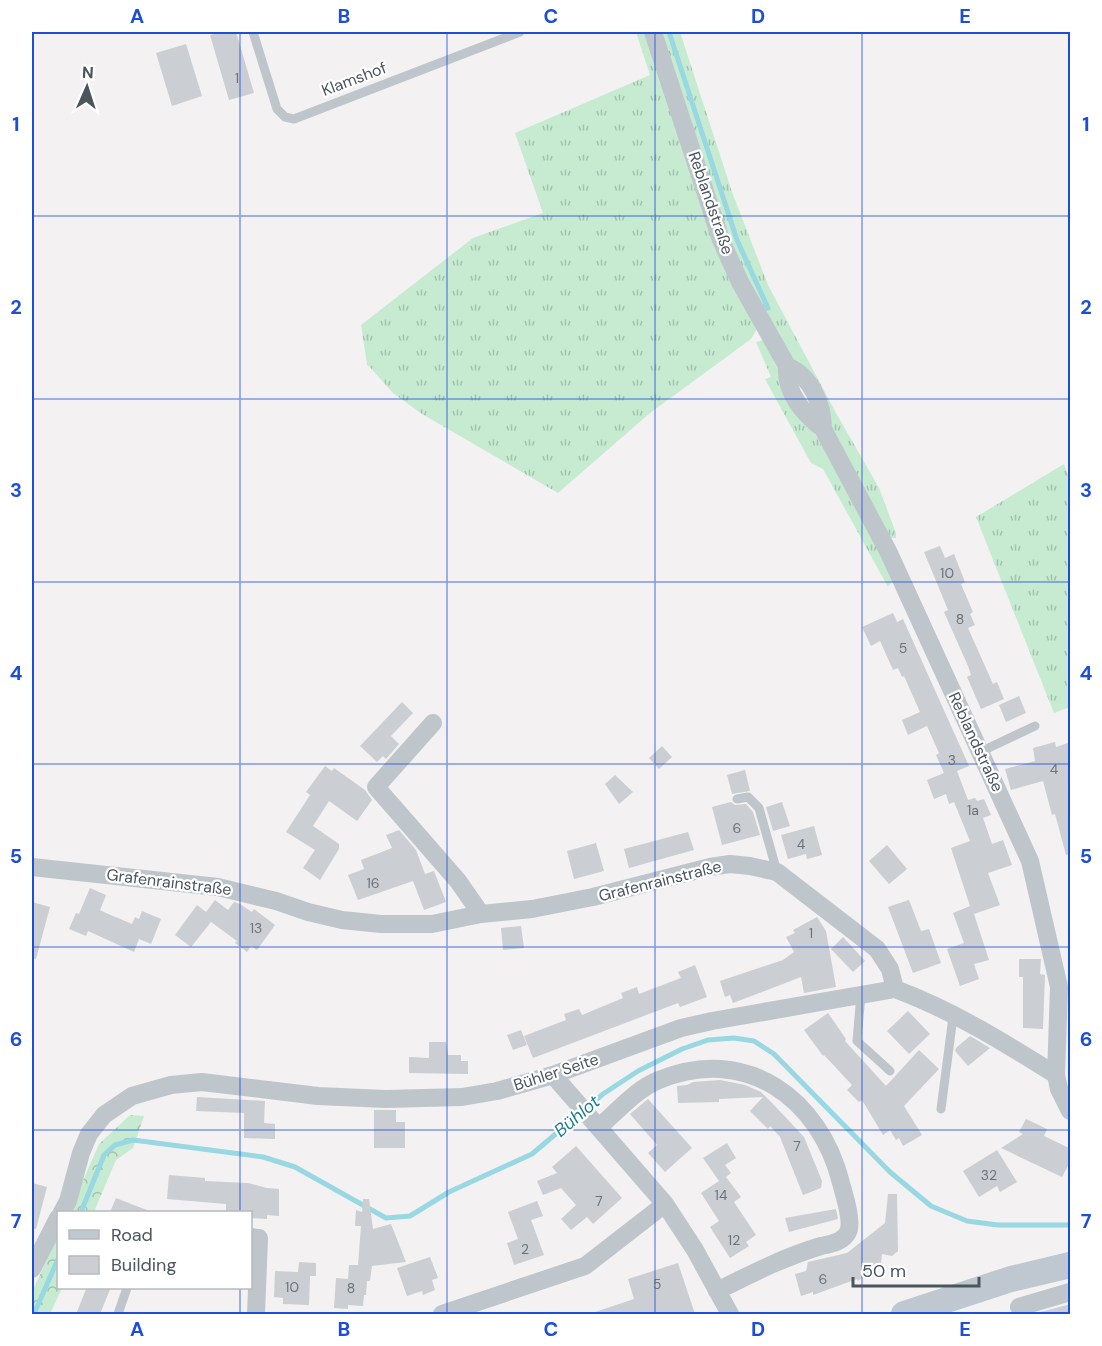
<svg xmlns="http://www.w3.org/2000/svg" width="1102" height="1346" viewBox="0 0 1102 1346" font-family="'DM Sans',sans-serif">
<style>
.grass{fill:url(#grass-tufts)}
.forest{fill:url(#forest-crowns)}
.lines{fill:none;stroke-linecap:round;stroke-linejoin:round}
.stream{stroke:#98d8e2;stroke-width:5}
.building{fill:#cbced3}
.lane{stroke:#bec6cc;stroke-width:9}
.street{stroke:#bec6cc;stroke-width:18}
.secondary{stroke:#bfc8d0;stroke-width:26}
.grid{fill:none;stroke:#1d4ed8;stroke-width:1.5;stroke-opacity:0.55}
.labels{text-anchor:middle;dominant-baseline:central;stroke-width:4.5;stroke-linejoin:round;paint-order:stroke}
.number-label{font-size:14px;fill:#6b737a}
.street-label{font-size:16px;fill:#4b555c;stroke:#fff}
.water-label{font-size:18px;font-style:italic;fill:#1d7f8e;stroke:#fff}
.neatline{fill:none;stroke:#1d4ed8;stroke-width:2}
.grid-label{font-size:20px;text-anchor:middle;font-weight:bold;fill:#1d4ed8}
</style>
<defs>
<pattern id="grass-tufts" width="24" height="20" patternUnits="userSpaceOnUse" patternTransform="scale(1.5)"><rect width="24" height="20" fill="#c6ebd1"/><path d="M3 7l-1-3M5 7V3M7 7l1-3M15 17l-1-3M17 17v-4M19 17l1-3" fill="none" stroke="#a3c1ad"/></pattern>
<pattern id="forest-crowns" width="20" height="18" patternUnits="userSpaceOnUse" patternTransform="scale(1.5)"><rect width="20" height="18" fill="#c6ebd1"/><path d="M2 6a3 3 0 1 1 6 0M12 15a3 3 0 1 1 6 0" fill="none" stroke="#a3c1ad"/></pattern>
</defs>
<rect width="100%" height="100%" fill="#f3f1f1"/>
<!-- grass -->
<path class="grass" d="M 636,32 L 645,32 L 757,329 L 751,339 L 650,413 L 558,493 L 422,414 L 393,393 L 367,364 L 361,325 L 473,238 L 543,213 L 515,133 L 650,75 Z
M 662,32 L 680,32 L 732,192 L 768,285 L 836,413 L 879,488 L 896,533 L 896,538 L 891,538 L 800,371 L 754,293 L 728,234 Z
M 764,340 L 799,414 L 817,437 L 894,579 L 888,587 L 823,469 L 811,463 L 765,379 L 771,377 L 756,342 Z
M 1064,464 L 1070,480 L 1070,707 L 1054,713 L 976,517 Z"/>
<!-- forest -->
<path class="forest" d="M 130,1115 L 144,1116 L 133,1148 L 116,1160 L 94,1212 L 69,1212 L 99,1144 Z
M 58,1235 L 58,1288 L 62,1288 L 50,1314 L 32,1314 L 32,1292 Z"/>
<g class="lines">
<!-- stream -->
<path class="stream" d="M 669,32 L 737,240 L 768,308
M 81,1212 L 104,1155 L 115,1145 L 133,1140 L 263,1157 L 295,1167 L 386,1218 L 410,1216 L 449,1192 L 532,1154 L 603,1094 L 638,1071 L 682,1049 L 708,1040 L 734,1038 L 754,1041 L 774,1054 L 890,1172 L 931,1206 L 967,1221 L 998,1225 L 1070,1225
M 34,1314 L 58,1259"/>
</g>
<!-- building -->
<path class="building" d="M 223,32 L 236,32 L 254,93 L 229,100 L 210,35 Z
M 186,44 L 202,96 L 172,106 L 156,53 Z
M 940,546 L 945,558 L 954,554 L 965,582 L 961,584 L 973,612 L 970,614 L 975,625 L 968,628 L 993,684 L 997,682 L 1004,699 L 981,709 L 967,677 L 971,675 L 968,666 L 944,612 L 948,610 L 924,552 Z
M 893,613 L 897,622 L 903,619 L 969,766 L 957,771 L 968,800 L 975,798 L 977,801 L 984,799 L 991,815 L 983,818 L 992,844 L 1003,840 L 1012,865 L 988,873 L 1000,905 L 974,914 L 989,960 L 974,964 L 979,979 L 960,986 L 947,949 L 964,943 L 953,913 L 970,906 L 951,848 L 970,841 L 954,802 L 949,804 L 946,794 L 934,799 L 927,780 L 944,773 L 936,755 L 939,753 L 927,726 L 908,735 L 902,720 L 920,712 L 904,676 L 902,677 L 898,668 L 893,670 L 880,641 L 871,646 L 862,627 Z
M 1019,696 L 1026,713 L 1006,722 L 999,705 Z
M 402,702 L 413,713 L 391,736 L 399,744 L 386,759 L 383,756 L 377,762 L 360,746 Z
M 1055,742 L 1056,747 L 1071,742 L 1071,854 L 1066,855 L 1055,814 L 1052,815 L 1043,781 L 1011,790 L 1005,769 L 1035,761 L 1033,748 Z
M 662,746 L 672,757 L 659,769 L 649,758 Z
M 325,766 L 332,771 L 334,768 L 365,790 L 372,800 L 357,821 L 329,801 L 313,826 L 339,844 L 339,849 L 320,880 L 303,868 L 315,850 L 286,832 L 310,795 L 306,792 Z
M 745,770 L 750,791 L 732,794 L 727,775 Z
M 615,775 L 633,792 L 619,804 L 605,784 Z
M 731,802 L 735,805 L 746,804 L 753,812 L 760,835 L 722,845 L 712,807 Z
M 782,802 L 790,826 L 773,831 L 766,807 Z
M 814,826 L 822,855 L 807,859 L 806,854 L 788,859 L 781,835 Z
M 399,830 L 416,850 L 425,874 L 434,871 L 446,902 L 424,910 L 413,881 L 358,900 L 348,875 L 364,869 L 361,860 L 392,848 L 386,835 Z
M 688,832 L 694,850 L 629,868 L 624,849 Z
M 596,843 L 604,871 L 574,879 L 567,851 Z
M 887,845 L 907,869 L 889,884 L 869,861 Z
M 90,888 L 106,895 L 100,910 L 106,913 L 132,924 L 135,917 L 139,919 L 142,911 L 161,919 L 151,944 L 139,939 L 134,952 L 88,931 L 86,936 L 69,929 L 76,913 L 79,914 Z
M 215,900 L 228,910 L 234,902 L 240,904 L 252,912 L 254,909 L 275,925 L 257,950 L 251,946 L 247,952 L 235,943 L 237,941 L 211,922 L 191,947 L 175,935 L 197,905 L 206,912 Z
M 909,900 L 921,931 L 929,929 L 941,963 L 913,973 L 888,907 Z
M 32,902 L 50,907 L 36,959 L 32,958 Z
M 817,917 L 826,931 L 836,987 L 804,993 L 801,977 L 733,1003 L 730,995 L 725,997 L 720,981 L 783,960 L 794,952 L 786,937 L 795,933 L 793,930 Z
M 521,926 L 524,948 L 503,950 L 501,928 Z
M 843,937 L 865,961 L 853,972 L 831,949 Z
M 1019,959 L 1041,959 L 1040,974 L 1045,975 L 1043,1029 L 1023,1028 L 1023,977 L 1019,977 Z
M 695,965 L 707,997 L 680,1007 L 678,1003 L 533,1058 L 524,1036 L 566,1020 L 564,1014 L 579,1009 L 582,1015 L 623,998 L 621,993 L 637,987 L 639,994 L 681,978 L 678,972 Z
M 908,1011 L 930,1034 L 909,1054 L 887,1031 Z
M 828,1013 L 846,1039 L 845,1041 L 886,1086 L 919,1050 L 939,1069 L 904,1106 L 922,1135 L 903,1146 L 899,1138 L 896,1140 L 890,1130 L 883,1135 L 862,1100 L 859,1102 L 847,1090 L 852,1085 L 824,1055 L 823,1056 L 804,1030 Z
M 521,1030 L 527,1045 L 513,1050 L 507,1035 Z
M 970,1036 L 990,1048 L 968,1066 L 955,1051 L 956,1048 Z
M 429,1042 L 446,1042 L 448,1055 L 461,1055 L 461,1061 L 468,1061 L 468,1074 L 409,1073 L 409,1057 L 429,1058 Z
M 720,1080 L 745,1085 L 761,1092 L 774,1105 L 804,1137 L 822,1181 L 821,1188 L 803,1195 L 780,1137 L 770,1126 L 768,1129 L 750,1111 L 763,1097 L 719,1099 L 719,1102 L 678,1103 L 677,1086 L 687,1085 L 693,1082 Z
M 197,1097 L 265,1101 L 264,1123 L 275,1124 L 275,1139 L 244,1138 L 244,1113 L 196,1111 Z
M 648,1099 L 692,1148 L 665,1172 L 648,1153 L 657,1145 L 630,1114 Z
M 374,1110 L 396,1110 L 396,1122 L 405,1122 L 405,1148 L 374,1148 Z
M 1026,1119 L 1047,1129 L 1044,1136 L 1071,1149 L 1071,1160 L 1062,1177 L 1001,1148 L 1023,1134 L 1019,1132 Z
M 727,1143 L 736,1158 L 725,1165 L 731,1173 L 726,1177 L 741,1197 L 734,1202 L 756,1235 L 746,1242 L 749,1246 L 730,1258 L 710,1227 L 719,1221 L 701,1193 L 719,1181 L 703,1158 Z
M 576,1146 L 622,1198 L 593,1224 L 587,1217 L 571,1230 L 561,1219 L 576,1205 L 561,1188 L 543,1195 L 537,1181 L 557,1173 L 552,1167 Z
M 997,1150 L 1017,1182 L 1000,1192 L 997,1186 L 979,1197 L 963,1171 Z
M 169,1175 L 205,1178 L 205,1181 L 248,1183 L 267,1188 L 279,1189 L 279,1216 L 267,1215 L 267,1219 L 250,1218 L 250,1212 L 226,1212 L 226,1204 L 167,1199 Z
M 32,1183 L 47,1187 L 36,1229 L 32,1229 Z
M 888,1194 L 897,1194 L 898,1251 L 892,1256 L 882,1254 L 881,1263 L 858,1281 L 857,1279 L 813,1295 L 813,1292 L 801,1296 L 795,1274 L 806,1271 L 808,1262 L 847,1253 L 885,1223 Z
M 116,1198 L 152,1212 L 110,1212 Z
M 363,1199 L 369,1199 L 373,1229 L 391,1224 L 406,1262 L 372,1266 L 370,1281 L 367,1281 L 366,1295 L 364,1295 L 363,1306 L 348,1305 L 348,1309 L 334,1308 L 336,1278 L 348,1279 L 349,1265 L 358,1265 L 361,1226 L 355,1226 L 356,1210 L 362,1212 Z
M 537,1201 L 543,1216 L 531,1220 L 544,1255 L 514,1265 L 507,1243 L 518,1239 L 508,1212 Z
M 836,1209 L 838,1219 L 789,1232 L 785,1218 Z
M 430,1257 L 438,1278 L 432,1280 L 435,1290 L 423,1295 L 422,1291 L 407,1296 L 397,1268 Z
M 299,1262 L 316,1263 L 316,1276 L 310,1276 L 309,1305 L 283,1304 L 283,1298 L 274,1297 L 275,1271 L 298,1272 Z
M 678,1263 L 695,1314 L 595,1314 L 595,1312 L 634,1299 L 628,1279 Z
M 87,1287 L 111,1287 L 100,1314 L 76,1314 Z
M 1071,1304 L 1071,1314 L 1033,1314 Z"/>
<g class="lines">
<!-- lane -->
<path class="lane" d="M 253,32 L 277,109 L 285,117 L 294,119 L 520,32
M 980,752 L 1035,726
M 737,799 L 748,797 L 759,808 L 777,872
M 861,994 L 857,1041 L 890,1071
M 941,1109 L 953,1017
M 118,1314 L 127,1288"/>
<!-- street -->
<path class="street" d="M 653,32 L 721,240 L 740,282 L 787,366 C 785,393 803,413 823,429 L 888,551 L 1030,861 L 1059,987 L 1056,1075 L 1059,1089 L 1070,1111
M 787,366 C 811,376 823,404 823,429
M 433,723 L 376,787 L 458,881 L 481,914
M 32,867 L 218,887 L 276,901 L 308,912 L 342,920 L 381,924 L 432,924 L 481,914 L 532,909 L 593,897 L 710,867 L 730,864 L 750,866 L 777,872 L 877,949 L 890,969 L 895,989
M 553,1075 L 665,1204 L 695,1250 L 730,1314
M 599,1127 C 618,1111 636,1089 659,1080 C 745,1044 820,1098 841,1183 C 844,1194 853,1222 848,1232 C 843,1242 831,1244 821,1246 C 784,1257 751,1274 717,1291
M 62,1212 L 68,1201 L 81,1153 L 89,1134 L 104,1115 L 132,1096 L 171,1085 L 202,1082 L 318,1096 L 386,1099 L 462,1097 L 497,1091 L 553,1075 L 681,1028 L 712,1021 L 895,989 C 952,1010 1005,1043 1056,1075
M 250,1237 L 259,1238 L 256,1314
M 32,1269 L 58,1218
M 1019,1307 L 1070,1292
M 442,1314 L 585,1266 L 665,1204"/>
<!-- secondary -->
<path class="secondary" d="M 904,1314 L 1011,1279 L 1070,1265"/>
</g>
<!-- grid -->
<path class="grid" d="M 240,32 L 240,1212M 447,32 L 447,1314M 655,32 L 655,1314M 862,32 L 862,1314M 32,216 L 1070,216M 32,399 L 1070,399M 32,582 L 1070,582M 32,764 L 1070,764M 32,947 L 1070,947M 32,1130 L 1070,1130M 240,1288 L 240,1314"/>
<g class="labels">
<!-- number labels -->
<g class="number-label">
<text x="237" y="78">1</text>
<text x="947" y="573">10</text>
<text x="960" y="619">8</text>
<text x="903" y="648">5</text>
<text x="952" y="760">3</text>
<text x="1054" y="769">4</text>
<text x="973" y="810">1a</text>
<text x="737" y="828">6</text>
<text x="801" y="844">4</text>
<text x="373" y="883">16</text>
<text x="256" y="928">13</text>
<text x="811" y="933">1</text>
<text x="797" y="1146">7</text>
<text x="989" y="1175">32</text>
<text x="721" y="1195">14</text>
<text x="599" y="1201">7</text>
<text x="734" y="1240">12</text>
<text x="525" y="1249">2</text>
<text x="823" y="1279">6</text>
<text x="657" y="1284">5</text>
<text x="292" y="1287">10</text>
<text x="351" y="1288">8</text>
</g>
<!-- street labels -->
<g class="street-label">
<text transform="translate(354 79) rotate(-21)">Klamshof</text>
<text transform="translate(711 203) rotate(71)">Reblandstraße</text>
<text transform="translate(976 742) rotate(65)">Reblandstraße</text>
<text transform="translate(660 881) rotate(-14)">Grafenrainstraße</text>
<text transform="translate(169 882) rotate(7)">Grafenrainstraße</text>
<text transform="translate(556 1072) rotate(-18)">Bühler Seite</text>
</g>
<!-- water labels -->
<g class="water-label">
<text transform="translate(577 1116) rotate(-40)">Bühlot</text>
</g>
</g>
<!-- border -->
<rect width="1102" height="1346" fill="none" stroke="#ffffff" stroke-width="66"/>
<!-- legend -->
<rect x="57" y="1211" width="195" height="78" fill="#ffffff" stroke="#b7bbbe" stroke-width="1.5"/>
<rect x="69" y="1230" width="30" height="9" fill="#bfc8d0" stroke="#b7bbbe" stroke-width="1.5"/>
<text x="111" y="1241" font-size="18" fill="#4b555c">Road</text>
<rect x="69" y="1256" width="30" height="18" fill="#cbced3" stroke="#b7bbbe" stroke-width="1.5"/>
<text x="111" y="1271" font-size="18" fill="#4b555c">Building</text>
<!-- north arrow -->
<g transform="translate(87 87) rotate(3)" stroke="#ffffff" stroke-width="4.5" paint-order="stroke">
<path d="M0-4.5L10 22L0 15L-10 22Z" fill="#4b555c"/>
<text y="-9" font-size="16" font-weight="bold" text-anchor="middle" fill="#4b555c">N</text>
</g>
<!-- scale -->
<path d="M853 1277v9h126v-9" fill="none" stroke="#4b555c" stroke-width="3"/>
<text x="862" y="1277" font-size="18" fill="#4b555c" stroke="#ffffff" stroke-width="4.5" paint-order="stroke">50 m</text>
<rect x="33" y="33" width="1036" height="1280" class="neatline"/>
<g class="grid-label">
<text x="137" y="23">A</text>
<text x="344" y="23">B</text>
<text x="551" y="23">C</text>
<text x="758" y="23">D</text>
<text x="965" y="23">E</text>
<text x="16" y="131">1</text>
<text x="1086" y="131">1</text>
<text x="16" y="314">2</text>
<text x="1086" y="314">2</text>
<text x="16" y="497">3</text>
<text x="1086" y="497">3</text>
<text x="16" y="680">4</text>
<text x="1086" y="680">4</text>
<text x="16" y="863">5</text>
<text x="1086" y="863">5</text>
<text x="16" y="1046">6</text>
<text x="1086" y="1046">6</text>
<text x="16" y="1228">7</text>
<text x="1086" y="1228">7</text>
<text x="137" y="1336">A</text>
<text x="344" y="1336">B</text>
<text x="551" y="1336">C</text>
<text x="758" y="1336">D</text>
<text x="965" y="1336">E</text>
</g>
</svg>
